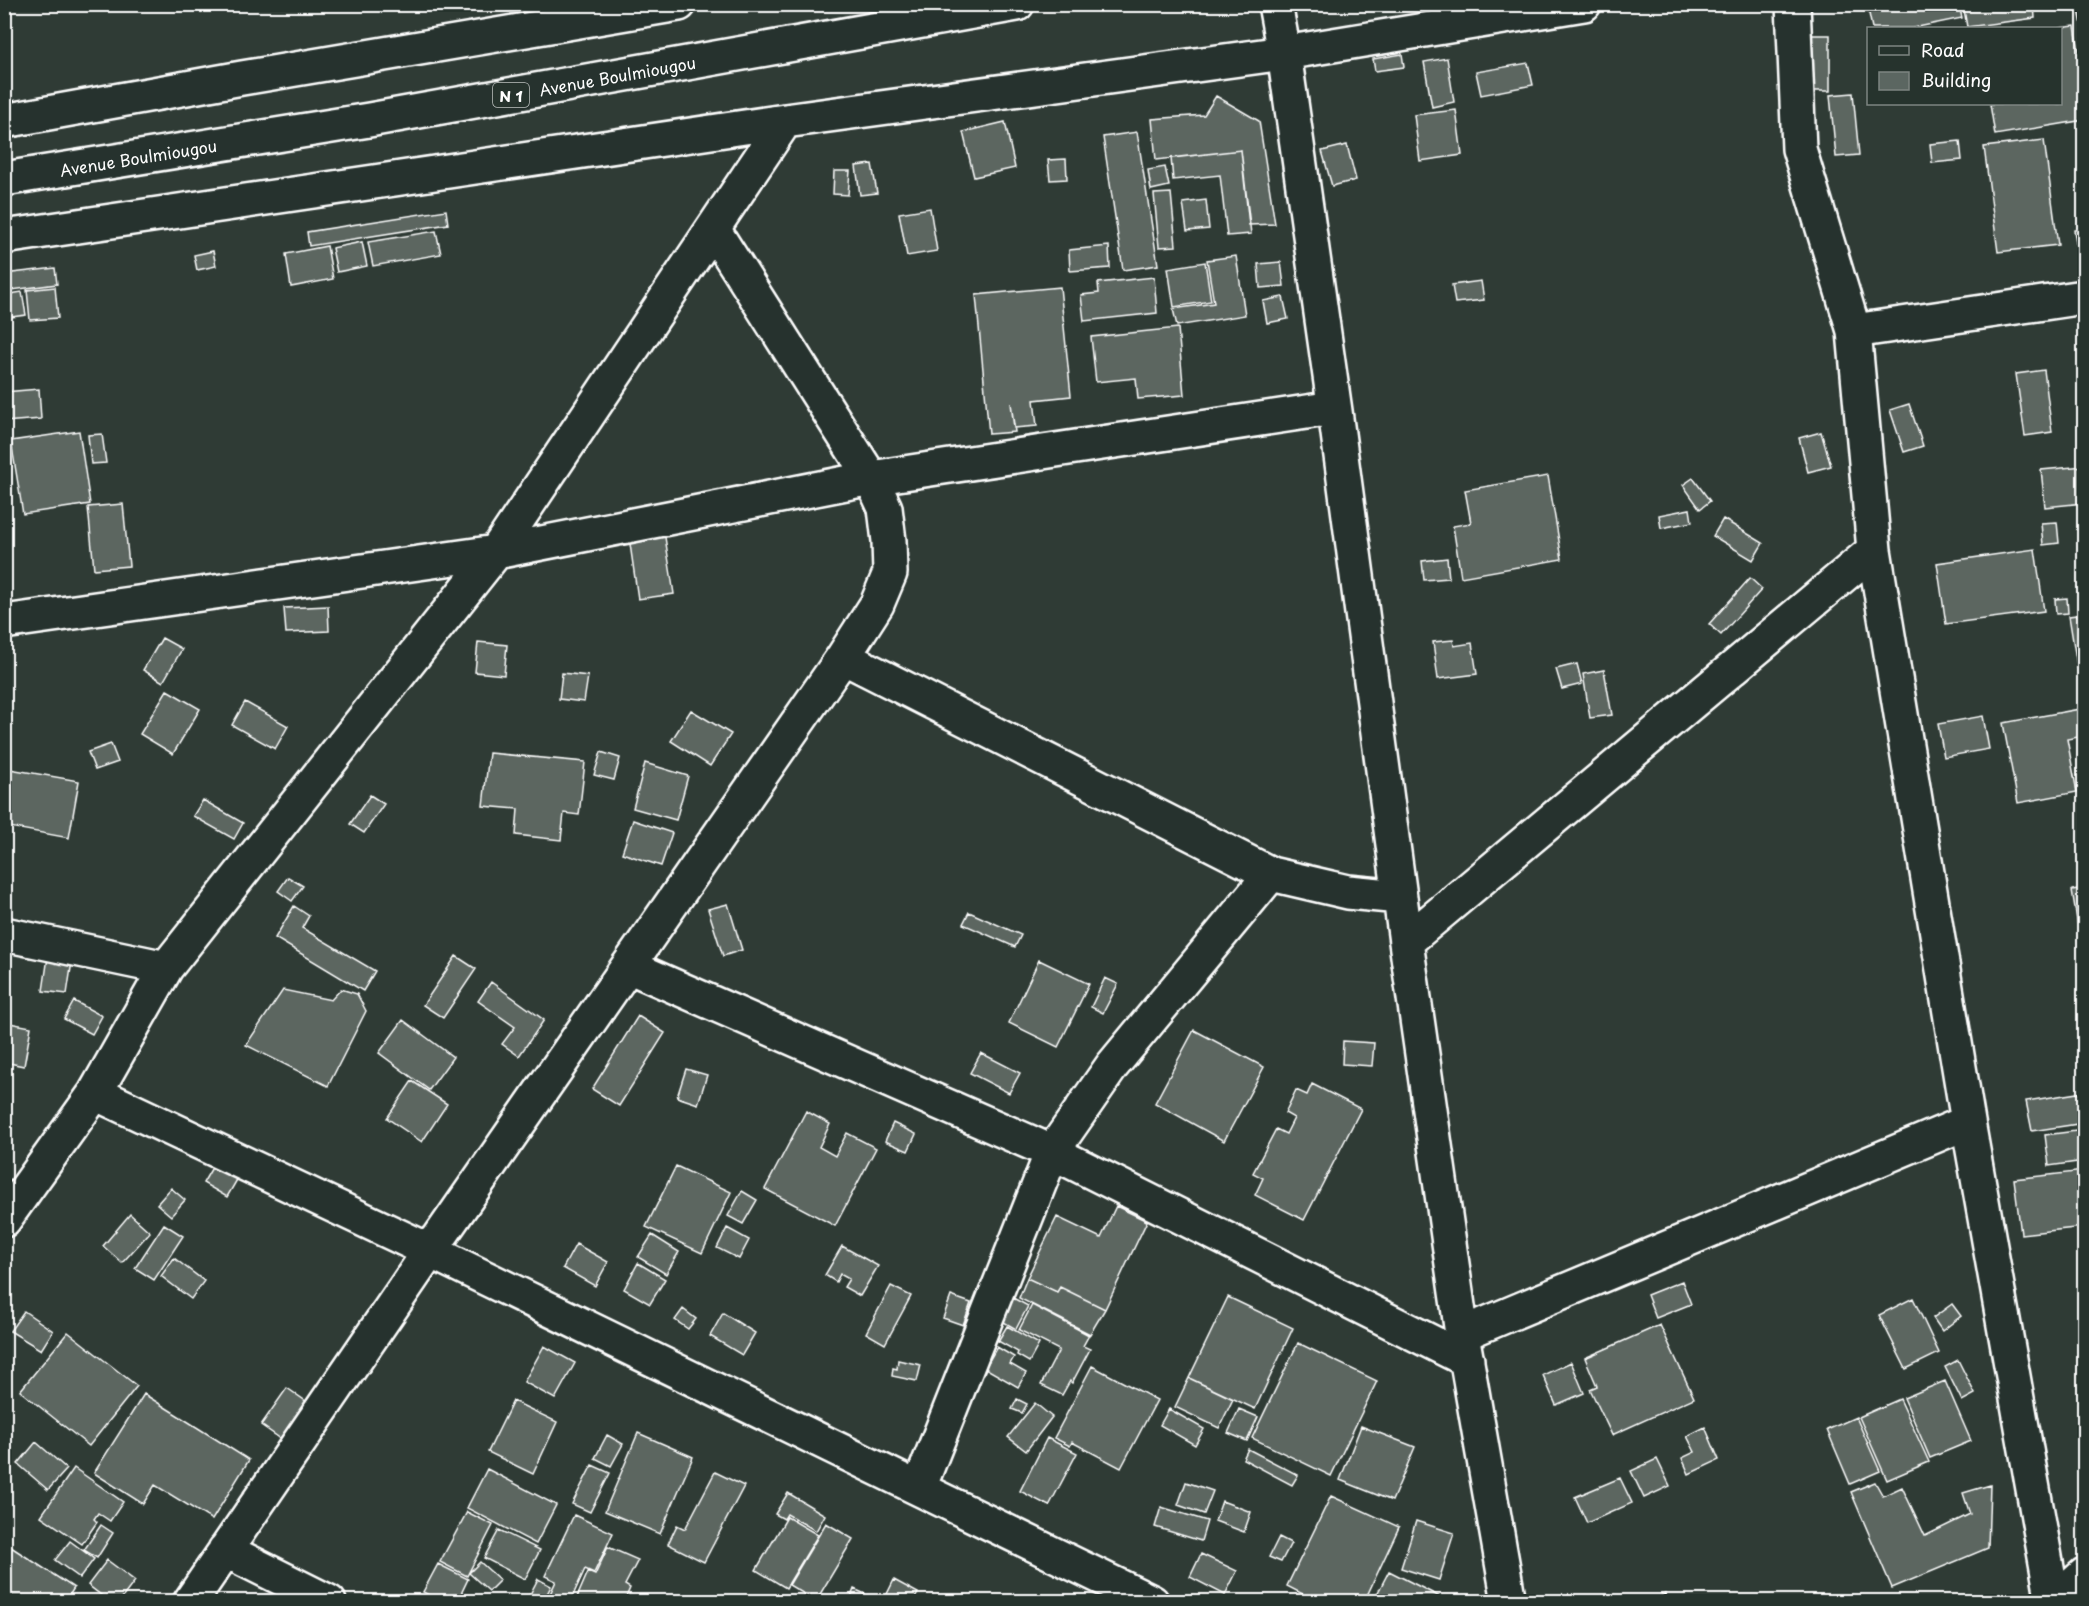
<svg xmlns="http://www.w3.org/2000/svg" width="2089" height="1606" viewBox="0 0 2089 1606" font-family="'Playpen Sans',sans-serif">
<style>
.building{fill:#5b6661;stroke:#fff;stroke-width:1.5}
.lines{fill:none;stroke-linecap:round;stroke-linejoin:round}
.street-casing{stroke:#fff;stroke-width:38}
.highway-casing{stroke:#fff;stroke-width:38}
.street{stroke:#26332d;stroke-width:33}
.highway{stroke:#26332d;stroke-width:33}
.labels{text-anchor:middle;dominant-baseline:central;stroke-width:6;stroke-linejoin:round;paint-order:stroke}
.shield{fill:#26332d;stroke:#bec2c0;stroke-width:1.5}
.shield-label{font-size:15px;font-weight:bold;fill:#fff}
.street-label{font-size:16px;fill:#fff;stroke:#26332d}
</style>
<rect width="100%" height="100%" fill="#2f3b35"/>
<filter id="ink" filterUnits="userSpaceOnUse"><feTurbulence type="fractalNoise" baseFrequency=".0167" numOctaves="2"/><feDisplacementMap in="SourceGraphic" scale="12" xChannelSelector="R" yChannelSelector="G"/><feConvolveMatrix kernelMatrix="1 2 1 2 8 2 1 2 1" color-interpolation-filters="sRGB"/></filter>
<g filter="url(#ink)">
<!-- building -->
<path class="building" d="M 1867,4 L 1959,4 L 1962,18 L 1913,28 L 1872,28 Z
M 1963,4 L 2034,4 L 2035,18 L 1967,27 Z
M 2078,4 L 2084,4 L 2084,36 Z
M 2075,26 L 2084,84 L 2084,120 L 1995,135 L 1990,104 L 2060,104 L 2060,28 L 2058,28 Z
M 1806,35 L 1830,35 L 1830,91 L 1806,91 Z
M 1402,54 L 1404,67 L 1375,71 L 1373,59 Z
M 1447,58 L 1454,102 L 1432,107 L 1424,62 Z
M 1528,63 L 1533,85 L 1481,95 L 1476,72 Z
M 1853,93 L 1859,155 L 1836,157 L 1830,95 Z
M 1216,96 L 1259,121 L 1275,224 L 1249,225 L 1241,150 L 1156,160 L 1152,119 L 1204,115 Z
M 1456,110 L 1462,155 L 1420,161 L 1414,115 Z
M 1005,122 L 1015,168 L 974,177 L 963,132 Z
M 1137,132 L 1158,265 L 1123,270 L 1103,137 Z
M 2044,140 L 2058,245 L 1998,252 L 1984,147 Z
M 1960,141 L 1962,160 L 1932,163 L 1930,144 Z
M 1347,145 L 1356,180 L 1332,186 L 1322,151 Z
M 1241,150 L 1251,234 L 1227,236 L 1220,175 L 1173,180 L 1171,158 Z
M 1066,159 L 1067,179 L 1050,180 L 1048,160 Z
M 872,164 L 877,193 L 860,195 L 856,166 Z
M 1165,167 L 1169,186 L 1151,190 L 1148,170 Z
M 834,171 L 850,171 L 848,195 L 833,194 Z
M 1171,193 L 1176,246 L 1159,247 L 1154,194 Z
M 1206,200 L 1209,229 L 1187,231 L 1183,203 Z
M 930,208 L 937,251 L 907,256 L 899,213 Z
M 446,210 L 448,224 L 309,246 L 307,232 Z
M 2084,228 L 2084,269 L 2080,270 L 2074,230 Z
M 436,231 L 441,254 L 373,266 L 368,242 Z
M 362,242 L 367,266 L 337,272 L 332,248 Z
M 327,246 L 333,279 L 291,287 L 286,254 Z
M 1109,246 L 1110,268 L 1070,271 L 1069,250 Z
M 213,251 L 216,266 L 197,270 L 194,255 Z
M 1236,256 L 1245,315 L 1177,326 L 1173,309 L 1214,303 L 1207,260 Z
M 1205,262 L 1211,301 L 1174,307 L 1168,268 Z
M 1281,262 L 1284,286 L 1260,288 L 1258,264 Z
M 55,268 L 57,284 L 4,291 L 4,274 Z
M 1154,277 L 1157,313 L 1084,321 L 1081,295 L 1099,293 L 1098,283 Z
M 1481,281 L 1484,300 L 1455,303 L 1452,285 Z
M 55,287 L 58,318 L 30,320 L 27,290 Z
M 1060,287 L 1071,396 L 1034,400 L 1037,426 L 1014,428 L 1011,403 L 1015,432 L 989,434 L 976,295 Z
M 22,292 L 26,315 L 4,318 L 4,295 Z
M 1283,297 L 1288,319 L 1267,323 L 1263,301 Z
M 1178,328 L 1184,395 L 1138,399 L 1136,378 L 1096,382 L 1091,337 Z
M 4,338 L 10,360 L 4,361 Z
M 2044,370 L 2052,432 L 2025,436 L 2016,374 Z
M 39,389 L 41,419 L 4,422 L 4,392 Z
M 1909,404 L 1923,446 L 1904,452 L 1890,410 Z
M 79,431 L 90,504 L 23,514 L 11,441 Z
M 1821,432 L 1831,466 L 1808,472 L 1799,438 Z
M 102,434 L 106,463 L 91,464 L 88,435 Z
M 2084,466 L 2084,503 L 2045,507 L 2041,470 Z
M 1548,476 L 1562,559 L 1461,577 L 1453,526 L 1471,523 L 1465,490 Z
M 1693,478 L 1710,501 L 1700,509 L 1683,485 Z
M 123,504 L 129,566 L 94,569 L 88,507 Z
M 1690,509 L 1692,522 L 1661,528 L 1659,515 Z
M 1723,519 L 1763,543 L 1753,560 L 1713,536 Z
M 2057,522 L 2059,543 L 2043,545 L 2041,523 Z
M 664,531 L 674,594 L 638,599 L 629,537 Z
M 2035,549 L 2044,611 L 1946,624 L 1937,563 Z
M 1447,558 L 1449,578 L 1424,580 L 1422,561 Z
M 1750,578 L 1762,589 L 1721,635 L 1709,624 Z
M 2067,598 L 2068,613 L 2056,614 L 2055,599 Z
M 328,606 L 329,631 L 286,633 L 284,608 Z
M 2084,614 L 2084,709 L 2069,616 Z
M 162,638 L 182,649 L 163,682 L 143,670 Z
M 1453,640 L 1454,646 L 1472,643 L 1477,674 L 1438,679 L 1433,642 Z
M 478,642 L 507,645 L 504,675 L 475,672 Z
M 1577,664 L 1582,684 L 1562,689 L 1556,669 Z
M 1604,670 L 1612,715 L 1590,718 L 1583,674 Z
M 562,673 L 588,676 L 584,702 L 559,699 Z
M 167,690 L 200,709 L 173,754 L 140,734 Z
M 245,702 L 288,726 L 275,749 L 232,725 Z
M 2080,709 L 2084,736 L 2067,739 L 2077,792 L 2018,803 L 2003,723 Z
M 691,710 L 731,734 L 710,766 L 671,741 Z
M 1983,716 L 1989,749 L 1944,757 L 1938,724 Z
M 111,744 L 118,762 L 95,770 L 88,752 Z
M 601,752 L 620,758 L 614,780 L 594,775 Z
M 489,753 L 585,762 L 579,815 L 564,813 L 561,840 L 516,835 L 518,809 L 483,806 Z
M 645,763 L 688,776 L 676,820 L 633,808 Z
M 4,768 L 79,781 L 69,838 L 4,826 Z
M 370,795 L 384,804 L 364,833 L 350,824 Z
M 203,800 L 243,823 L 234,839 L 193,816 Z
M 633,820 L 672,833 L 661,866 L 622,853 Z
M 288,877 L 303,886 L 292,901 L 278,891 Z
M 2084,888 L 2084,962 L 2072,890 Z
M 728,904 L 742,950 L 723,956 L 708,909 Z
M 294,906 L 309,916 L 302,928 L 375,971 L 363,991 L 275,938 Z
M 969,912 L 1021,935 L 1015,947 L 963,924 Z
M 456,956 L 476,969 L 443,1018 L 423,1005 Z
M 48,957 L 72,961 L 67,994 L 43,991 Z
M 1039,960 L 1089,984 L 1058,1047 L 1009,1023 Z
M 1105,978 L 1118,984 L 1103,1013 L 1091,1007 Z
M 491,982 L 544,1020 L 519,1056 L 502,1044 L 515,1027 L 478,1001 Z
M 341,989 L 357,994 L 366,1011 L 328,1086 L 246,1045 L 283,990 L 331,1000 Z
M 74,1001 L 102,1016 L 92,1034 L 64,1019 Z
M 638,1016 L 665,1033 L 619,1106 L 592,1089 Z
M 403,1020 L 453,1057 L 429,1090 L 379,1053 Z
M 4,1022 L 31,1027 L 24,1066 L 4,1062 Z
M 1194,1030 L 1264,1067 L 1224,1141 L 1155,1103 Z
M 1343,1041 L 1374,1043 L 1372,1066 L 1342,1064 Z
M 981,1053 L 1020,1073 L 1009,1093 L 970,1073 Z
M 686,1069 L 707,1075 L 698,1104 L 677,1097 Z
M 412,1081 L 447,1104 L 422,1142 L 387,1118 Z
M 1312,1084 L 1361,1109 L 1304,1220 L 1255,1195 L 1263,1178 L 1253,1173 L 1276,1129 L 1286,1134 L 1294,1118 L 1285,1113 L 1296,1090 L 1307,1095 Z
M 2084,1092 L 2084,1123 L 2032,1131 L 2026,1101 Z
M 806,1111 L 830,1124 L 819,1147 L 835,1156 L 847,1133 L 876,1148 L 835,1226 L 765,1189 Z
M 893,1123 L 916,1134 L 908,1151 L 885,1141 Z
M 2084,1130 L 2084,1161 L 2049,1166 L 2045,1135 Z
M 214,1164 L 238,1178 L 227,1197 L 203,1183 Z
M 676,1166 L 731,1192 L 702,1253 L 646,1227 Z
M 2084,1171 L 2084,1227 L 2021,1234 L 2014,1179 Z
M 171,1188 L 185,1200 L 171,1216 L 157,1204 Z
M 742,1191 L 757,1200 L 743,1224 L 728,1216 Z
M 1116,1206 L 1147,1221 L 1105,1309 L 1060,1287 L 1057,1292 L 1027,1278 L 1057,1217 L 1101,1238 Z
M 130,1214 L 150,1232 L 122,1263 L 103,1246 Z
M 164,1224 L 183,1236 L 154,1280 L 135,1268 Z
M 727,1228 L 749,1240 L 739,1259 L 717,1248 Z
M 652,1235 L 679,1252 L 666,1274 L 638,1257 Z
M 576,1244 L 608,1262 L 595,1286 L 563,1268 Z
M 842,1246 L 878,1266 L 860,1296 L 844,1287 L 849,1279 L 840,1274 L 836,1282 L 825,1275 Z
M 174,1258 L 204,1281 L 191,1299 L 161,1276 Z
M 638,1263 L 665,1279 L 650,1304 L 624,1289 Z
M 1027,1278 L 1057,1292 L 1060,1287 L 1105,1309 L 1090,1334 L 1019,1298 Z
M 1682,1281 L 1691,1304 L 1656,1318 L 1647,1295 Z
M 891,1286 L 911,1296 L 885,1344 L 866,1333 Z
M 951,1296 L 971,1303 L 963,1325 L 943,1318 Z
M 1228,1297 L 1293,1328 L 1255,1409 L 1189,1378 Z
M 1013,1298 L 1028,1306 L 1016,1329 L 1002,1321 Z
M 1913,1298 L 1939,1353 L 1906,1369 L 1879,1315 Z
M 1952,1304 L 1961,1316 L 1942,1331 L 1933,1318 Z
M 1032,1305 L 1089,1335 L 1083,1346 L 1090,1349 L 1072,1383 L 1070,1381 L 1062,1395 L 1041,1385 L 1059,1350 L 1019,1330 Z
M 683,1309 L 696,1319 L 688,1329 L 675,1320 Z
M 24,1311 L 53,1331 L 41,1350 L 10,1331 Z
M 723,1313 L 755,1333 L 742,1355 L 710,1336 Z
M 1660,1325 L 1694,1398 L 1612,1435 L 1590,1389 L 1597,1386 L 1585,1358 Z
M 1007,1326 L 1039,1344 L 1029,1362 L 1017,1355 L 1018,1352 L 998,1341 Z
M 68,1332 L 137,1386 L 89,1446 L 20,1391 Z
M 1298,1343 L 1377,1381 L 1331,1476 L 1252,1438 Z
M 544,1346 L 575,1363 L 555,1399 L 524,1382 Z
M 997,1347 L 1014,1357 L 1010,1364 L 1026,1373 L 1018,1387 L 985,1368 Z
M 898,1360 L 921,1365 L 917,1381 L 892,1376 L 893,1368 L 897,1369 Z
M 1958,1360 L 1975,1394 L 1962,1401 L 1945,1367 Z
M 1571,1362 L 1584,1393 L 1556,1405 L 1543,1375 Z
M 1092,1366 L 1157,1400 L 1121,1468 L 1072,1442 L 1070,1446 L 1054,1438 Z
M 1189,1378 L 1233,1399 L 1219,1428 L 1175,1407 Z
M 1945,1381 L 1971,1441 L 1930,1458 L 1904,1398 Z
M 287,1388 L 307,1402 L 281,1439 L 261,1425 Z
M 144,1394 L 249,1460 L 212,1520 L 155,1485 L 143,1504 L 94,1473 Z
M 1017,1399 L 1027,1404 L 1022,1413 L 1012,1409 Z
M 1900,1399 L 1929,1462 L 1887,1480 L 1859,1417 Z
M 513,1401 L 557,1422 L 533,1474 L 488,1452 Z
M 1035,1403 L 1052,1417 L 1026,1451 L 1008,1437 Z
M 1169,1409 L 1204,1429 L 1195,1445 L 1160,1425 Z
M 1239,1409 L 1258,1417 L 1247,1441 L 1228,1433 Z
M 1856,1417 L 1880,1471 L 1850,1484 L 1827,1430 Z
M 1361,1426 L 1415,1447 L 1392,1501 L 1340,1480 Z
M 1705,1427 L 1719,1460 L 1689,1474 L 1682,1458 L 1695,1452 L 1687,1436 Z
M 638,1433 L 693,1457 L 660,1534 L 605,1511 Z
M 607,1435 L 623,1444 L 611,1466 L 595,1458 Z
M 1047,1438 L 1077,1453 L 1049,1506 L 1020,1491 Z
M 36,1442 L 67,1469 L 48,1490 L 18,1464 Z
M 1248,1449 L 1298,1475 L 1292,1485 L 1243,1459 Z
M 1657,1459 L 1670,1486 L 1644,1498 L 1631,1471 Z
M 592,1465 L 610,1473 L 590,1512 L 572,1504 Z
M 74,1468 L 123,1502 L 110,1521 L 98,1513 L 94,1519 L 97,1522 L 82,1544 L 41,1516 Z
M 487,1469 L 556,1505 L 536,1544 L 467,1508 Z
M 715,1472 L 744,1486 L 704,1562 L 668,1544 L 677,1525 L 685,1529 Z
M 1620,1478 L 1632,1503 L 1587,1523 L 1575,1497 Z
M 1186,1482 L 1213,1491 L 1204,1514 L 1178,1505 Z
M 1875,1482 L 1883,1496 L 1902,1487 L 1925,1536 L 1970,1514 L 1963,1493 L 1990,1485 L 1988,1548 L 1892,1588 L 1851,1492 Z
M 788,1493 L 825,1515 L 816,1531 L 787,1514 L 784,1519 L 775,1514 Z
M 1331,1496 L 1399,1527 L 1364,1602 L 1318,1602 L 1287,1586 Z
M 1222,1501 L 1251,1512 L 1244,1532 L 1215,1521 Z
M 1161,1507 L 1207,1521 L 1201,1541 L 1155,1527 Z
M 467,1512 L 493,1525 L 467,1576 L 440,1562 Z
M 574,1515 L 613,1533 L 594,1573 L 585,1569 L 570,1602 L 565,1602 L 550,1594 L 556,1581 L 545,1576 Z
M 787,1517 L 818,1535 L 786,1588 L 756,1570 Z
M 1416,1521 L 1454,1533 L 1439,1580 L 1401,1568 Z
M 826,1523 L 853,1539 L 816,1601 L 789,1585 Z
M 101,1525 L 113,1533 L 97,1558 L 84,1550 Z
M 499,1530 L 540,1550 L 525,1579 L 484,1558 Z
M 1279,1537 L 1291,1543 L 1281,1562 L 1269,1557 Z
M 70,1541 L 94,1559 L 80,1578 L 55,1560 Z
M 11,1547 L 74,1588 L 65,1602 L 4,1602 L 4,1557 Z
M 608,1547 L 638,1560 L 625,1585 L 630,1588 L 624,1602 L 575,1602 L 588,1572 L 595,1575 Z
M 1201,1554 L 1237,1571 L 1225,1595 L 1190,1577 Z
M 107,1560 L 135,1581 L 119,1602 L 110,1602 L 88,1585 Z
M 480,1562 L 500,1580 L 489,1591 L 469,1573 Z
M 438,1564 L 468,1579 L 457,1602 L 442,1602 L 423,1592 Z
M 1389,1571 L 1442,1598 L 1441,1602 L 1373,1602 Z
M 538,1579 L 551,1586 L 543,1602 L 526,1602 Z
M 894,1580 L 918,1593 L 914,1600 L 918,1602 L 883,1602 Z
M 854,1589 L 865,1594 L 862,1602 L 849,1602 Z
M 1665,1594 L 1668,1602 L 1648,1602 Z"/>
<g class="lines">
<defs>
<path id="street" d="M 1275,4 L 1284,53 L 1335,411 L 1406,942 L 1462,1334 L 1509,1602
M 1793,4 L 1799,149 L 1854,331 L 1874,550 L 1968,1122 L 2053,1602
M 4,237 L 785,121 L 1284,53 L 1584,4
M 1854,331 L 2084,297
M 4,622 L 496,552 L 871,478 L 1333,408
M 843,657 L 1271,874 L 1348,892 L 1400,897
M 4,934 L 166,968
M 1406,942 L 1874,550
M 628,966 L 1052,1152 L 1467,1360
M 95,1093 L 430,1251 L 1152,1602
M 4,1220 L 95,1093 L 166,968 L 496,552 L 785,121
M 1462,1334 L 1968,1122
M 919,1488 L 1052,1152 L 1112,1066 L 1271,874
M 225,1550 L 329,1602
M 190,1602 L 430,1251 L 843,657 L 877,604 L 890,573 L 889,541 L 885,508 L 871,478 L 713,229
M 2054,1602 L 2084,1575"/>
<g id="highway">
<path d="M 4,121 L 242,78 L 679,4"/>
<path id="s1" d="M 4,179 L 369,120 L 1017,4"/>
</g>
</defs>
<!-- street casing -->
<use href="#street" class="street-casing"/>
<!-- highway casing -->
<use href="#highway" class="highway-casing"/>
<!-- street -->
<use href="#street" class="street"/>
<!-- highway -->
<use href="#highway" class="highway"/>
</g>
</g>
<g class="labels">
<!-- shield labels -->
<rect class="shield" x="493" y="83" width="36" height="24" rx="4.5"/>
<g class="shield-label">
<text x="511" y="95">N 1</text>
</g>
<!-- street labels -->
<g class="street-label">
<text stroke="none"><textPath href="#s1" startOffset="622">Avenue Boulmiougou</textPath></text>
<text stroke="none"><textPath href="#s1" startOffset="136">Avenue Boulmiougou</textPath></text>
</g>
</g>
<!-- margin -->
<rect width="2089" height="1606" fill="none" stroke="#26332d" stroke-width="24"/>
<rect x="12" y="12" width="2065" height="1582" fill="none" stroke="#fff" stroke-width="2" filter="url(#ink)"/>
<!-- legend -->
<rect x="1867" y="27" width="195" height="78" fill="#26332d" stroke="#7d8581" stroke-width="1.5"/>
<rect x="1879" y="46" width="30" height="9" fill="#26332d" stroke="#7d8581" stroke-width="1.5"/>
<text x="1921" y="57" font-size="18" fill="#ffffff">Road</text>
<rect x="1879" y="72" width="30" height="18" fill="#5b6661" stroke="#7d8581" stroke-width="1.5"/>
<text x="1921" y="87" font-size="18" fill="#ffffff">Building</text>
</svg>
